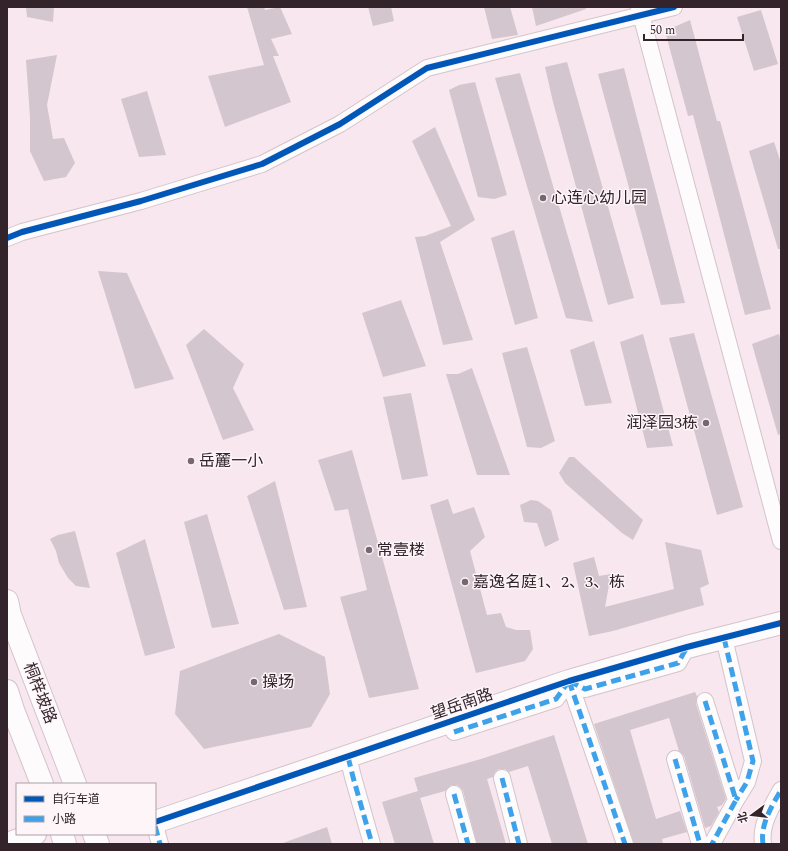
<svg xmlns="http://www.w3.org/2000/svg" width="788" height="851" viewBox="0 0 788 851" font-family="Spectral,'Noto Sans SC',serif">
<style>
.building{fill:#d3c6ce}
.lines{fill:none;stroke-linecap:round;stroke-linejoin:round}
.street-casing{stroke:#d3c4ca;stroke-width:18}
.secondary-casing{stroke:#d3c4ca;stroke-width:24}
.primary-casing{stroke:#d3c4ca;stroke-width:24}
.street{stroke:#fefbfc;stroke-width:16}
.secondary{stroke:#fefbfc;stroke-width:22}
.primary{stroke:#fefbfc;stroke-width:22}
.quiet{stroke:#3ea2eb;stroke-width:5;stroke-dasharray:10 5;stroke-linecap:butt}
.cycleway-casing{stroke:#fdf5f8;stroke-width:8}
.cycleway{stroke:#0057b8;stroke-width:6}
.poi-dot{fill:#77686f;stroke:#fdf5f8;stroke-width:1.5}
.labels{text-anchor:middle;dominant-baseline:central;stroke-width:3;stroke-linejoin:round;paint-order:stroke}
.poi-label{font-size:16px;fill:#32242a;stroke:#fdf5f8;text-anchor:start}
.street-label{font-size:16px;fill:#32242a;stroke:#fdf5f8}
</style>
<rect width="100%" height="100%" fill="#f8e7ee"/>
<!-- building -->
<path class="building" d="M 26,7 L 54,7 L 53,22 L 27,17 Z
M 247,7 L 264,7 L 265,10 L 280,7 L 292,34 L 271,39 L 279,56 L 273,56 L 291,102 L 225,127 L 208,76 L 264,65 Z
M 368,7 L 391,7 L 394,21 L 373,26 Z
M 484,7 L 510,7 L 518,35 L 492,39 Z
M 532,7 L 585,7 L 586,9 L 536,26 Z
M 761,10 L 778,64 L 754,71 L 737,17 Z
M 690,20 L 717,121 L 720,121 L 771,309 L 745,315 L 693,115 L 688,116 L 665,31 Z
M 57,55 L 47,105 L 53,139 L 64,138 L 75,163 L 66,177 L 44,181 L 30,151 L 30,117 L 26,60 Z
M 567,62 L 634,298 L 608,305 L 553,102 L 545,67 Z
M 624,68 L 685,303 L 661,305 L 598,74 Z
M 520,73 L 588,305 L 593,322 L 566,318 L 495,78 Z
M 475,82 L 507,195 L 494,199 L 478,197 L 449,90 L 459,85 Z
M 147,91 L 166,155 L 139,157 L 121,99 Z
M 435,127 L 475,220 L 440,242 L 473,340 L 443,345 L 415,237 L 425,236 L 451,226 L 412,141 Z
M 774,142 L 781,163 L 781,249 L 778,249 L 749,151 Z
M 514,230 L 538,318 L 515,325 L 491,238 Z
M 98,271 L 127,273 L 174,379 L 135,389 Z
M 401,300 L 426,366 L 383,377 L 362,313 Z
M 204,329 L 244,364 L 233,388 L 254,430 L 223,440 L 186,345 Z
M 694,333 L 743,507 L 717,515 L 669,338 Z
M 643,334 L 673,446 L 647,448 L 620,342 Z
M 779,334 L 781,342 L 781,434 L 778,435 L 752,344 Z
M 594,341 L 612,403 L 585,406 L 570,350 Z
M 527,347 L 555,441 L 541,448 L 527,447 L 502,353 Z
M 472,368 L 510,475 L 477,475 L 446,374 L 458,374 Z
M 411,393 L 428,476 L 402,480 L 383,397 Z
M 352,450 L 419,689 L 369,698 L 340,597 L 367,590 L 348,509 L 335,511 L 318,460 Z
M 569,457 L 574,457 L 643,520 L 633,540 L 622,533 L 565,483 L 559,473 Z
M 275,481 L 307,607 L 284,610 L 247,496 Z
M 448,499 L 453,514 L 474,507 L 485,537 L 470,551 L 487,615 L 501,613 L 506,627 L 516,630 L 530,630 L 533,649 L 525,661 L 476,673 L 430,505 Z
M 531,500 L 538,501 L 551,510 L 559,540 L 545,547 L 537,523 L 524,522 L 520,505 Z
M 207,514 L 239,624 L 212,628 L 184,522 Z
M 75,531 L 90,588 L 76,586 L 68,578 L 59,563 L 56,551 L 50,539 L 58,535 Z
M 145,539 L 175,648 L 145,656 L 116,553 Z
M 665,542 L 701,550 L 709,584 L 700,588 L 704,605 L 613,631 L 589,636 L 573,563 L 594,557 L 599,576 L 611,574 L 605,607 L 674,589 Z
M 279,634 L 325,657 L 330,694 L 311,727 L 204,749 L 175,714 L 180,671 Z
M 695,692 L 697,696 L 696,704 L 726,799 L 722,805 L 717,807 L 719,812 L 711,826 L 705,828 L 684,756 L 679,751 L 669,718 L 630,730 L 656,819 L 680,811 L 687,832 L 662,839 L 663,844 L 634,844 L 594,724 Z
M 554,735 L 588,844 L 552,844 L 528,766 L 509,772 L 505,769 L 499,769 L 495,772 L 493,777 L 487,779 L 506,844 L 477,844 L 463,791 L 461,788 L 457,785 L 451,785 L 445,791 L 420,798 L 414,778 L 481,759 Z
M 418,791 L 434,844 L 395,844 L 382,802 Z
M 327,827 L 332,844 L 283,844 L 283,843 Z"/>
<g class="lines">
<defs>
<path id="street" d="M 639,7 L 781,541
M 7,238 L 22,232 L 141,201 L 262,164 L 340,124 L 427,68 L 674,7
M 724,638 L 753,761 L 747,782 L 736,800
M 569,681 L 625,844
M 569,681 L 585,689 L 678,663 L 687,647
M 705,701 L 736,800 L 712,844
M 454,732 L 556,699 L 569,681
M 348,757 L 353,777 L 372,844
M 675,759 L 700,844
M 502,778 L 519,844
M 454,794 L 468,844
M 155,826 L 160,844
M 763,844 C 760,824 772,806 781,790"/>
<path id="secondary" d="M 155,822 L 569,681 L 687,647 L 781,623
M 7,844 L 35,834"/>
<path id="primary" d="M 7,601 L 10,615 L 75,784
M 7,691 L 13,710 L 42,784
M 62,834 L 65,844
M 94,834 L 98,844"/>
</defs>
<!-- street casing -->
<use href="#street" class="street-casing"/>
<!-- secondary casing -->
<use href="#secondary" class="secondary-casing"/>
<!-- primary casing -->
<use href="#primary" class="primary-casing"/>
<!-- street -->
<use href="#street" class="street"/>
<!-- secondary -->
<use href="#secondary" class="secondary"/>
<!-- primary -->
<use href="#primary" class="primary"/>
<!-- quiet -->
<path class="quiet" d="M 724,638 L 753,761 L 747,782 L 736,800
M 569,681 L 625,844
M 569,681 L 585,689 L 678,663 L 687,647
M 705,701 L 736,800 L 712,844
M 454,732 L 556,699 L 569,681
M 348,757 L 353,777 L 372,844
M 675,759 L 700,844
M 502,778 L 519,844
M 454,794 L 468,844
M 155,826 L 160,844
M 763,844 C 760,824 772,806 781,790"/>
<defs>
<path id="cycleway" d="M 7,238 L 22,232 L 141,201 L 262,164 L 340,124 L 427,68 L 674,7
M 155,822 L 569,681 L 687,647 L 781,623"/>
</defs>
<!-- cycleway casing -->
<use href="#cycleway" class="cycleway-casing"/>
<!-- cycleway -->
<use href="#cycleway" class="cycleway"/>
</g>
<!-- markers -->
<g class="poi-dot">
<circle cx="543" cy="198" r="4"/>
<circle cx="706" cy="423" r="4"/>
<circle cx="191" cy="461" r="4"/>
<circle cx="369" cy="550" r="4"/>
<circle cx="465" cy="582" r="4"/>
<circle cx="254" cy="682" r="4"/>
</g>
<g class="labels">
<!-- poi labels -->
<g class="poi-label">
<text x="551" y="198">心连心幼儿园</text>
<text x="698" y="423" text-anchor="end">润泽园3栋</text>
<text x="199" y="461">岳麓一小</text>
<text x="377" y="550">常壹楼</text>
<text x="473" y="582">嘉逸名庭1、2、3、栋</text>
<text x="262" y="682">操场</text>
</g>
<!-- street labels -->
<g class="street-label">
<text transform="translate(40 693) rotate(69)">桐梓坡路</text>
<text transform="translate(462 704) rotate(-19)">望岳南路</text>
</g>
</g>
<!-- border -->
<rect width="788" height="851" fill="none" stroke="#32242a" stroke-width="16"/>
<!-- legend -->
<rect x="16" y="783" width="140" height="52" fill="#fdf5f8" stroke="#aca1a6"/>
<rect x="24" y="796" width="20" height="6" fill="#0057b8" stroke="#aca1a6"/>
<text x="52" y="803" font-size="12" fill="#32242a">自行车道</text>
<rect x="24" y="816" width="20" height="6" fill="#3ea2eb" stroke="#aca1a6"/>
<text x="52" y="823" font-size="12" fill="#32242a">小路</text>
<!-- north arrow -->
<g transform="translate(752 815) rotate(255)" stroke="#fdf5f8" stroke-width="3" paint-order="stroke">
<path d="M0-3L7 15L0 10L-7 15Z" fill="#32242a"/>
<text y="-6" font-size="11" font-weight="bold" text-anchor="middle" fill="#32242a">北</text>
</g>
<!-- scale -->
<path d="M644 34v6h99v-6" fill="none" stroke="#32242a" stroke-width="2"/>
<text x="650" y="34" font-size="12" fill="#32242a" stroke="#fdf5f8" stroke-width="3" paint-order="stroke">50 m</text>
</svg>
